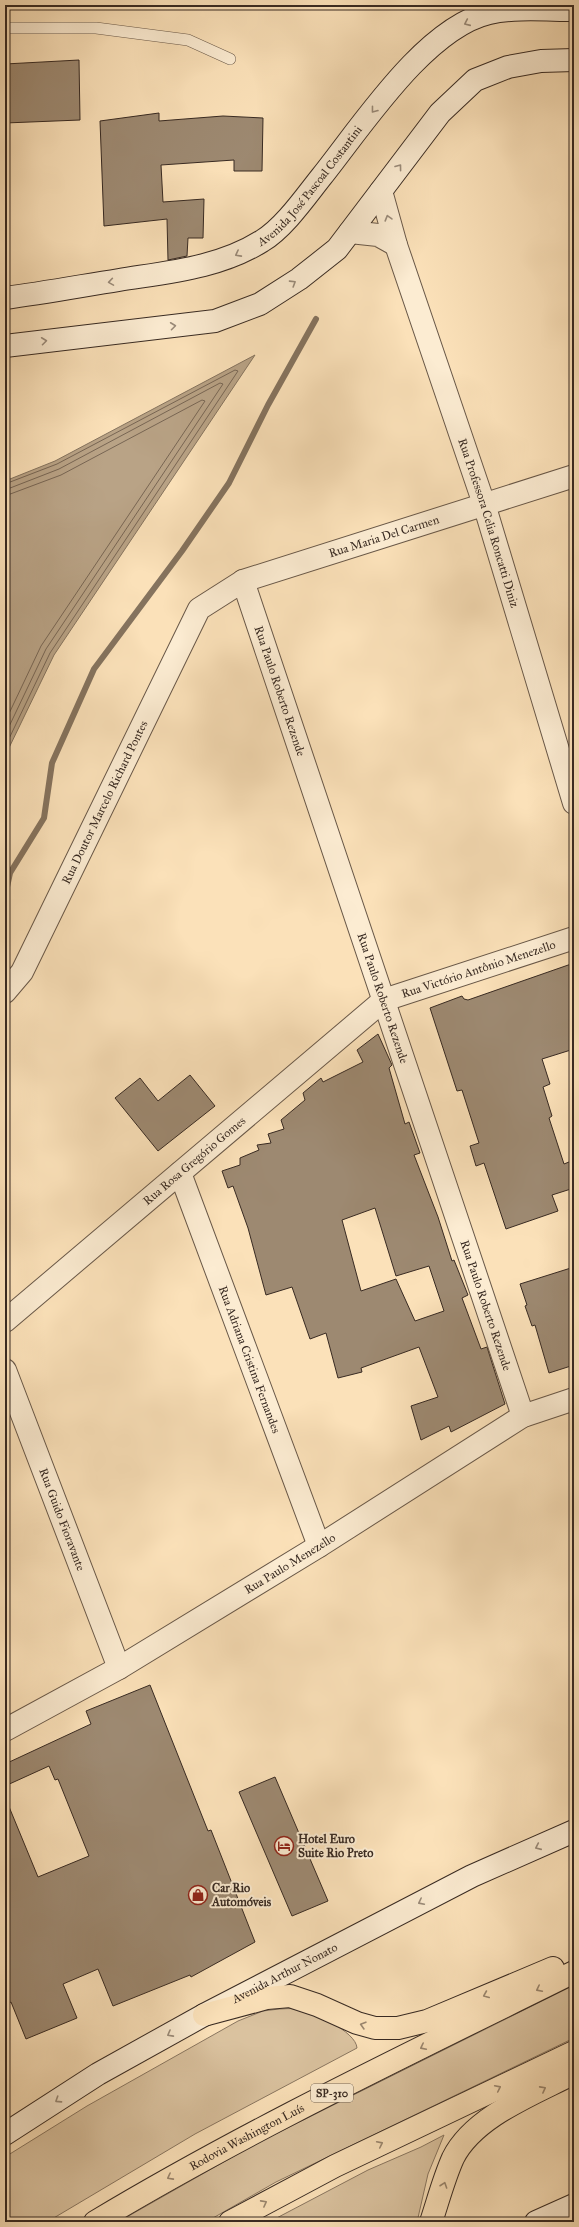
<svg xmlns="http://www.w3.org/2000/svg" width="579" height="2227" viewBox="0 0 579 2227" font-family="'IM FELL Great Primer',serif">
<style>
.green{fill:#dac29f;stroke:#897660}
.water{fill:#b9a386;stroke:#85735e}
.lines{fill:none;stroke-linecap:round;stroke-linejoin:round}
.shore{stroke:#786654;stroke-width:1}
.stream{stroke:#85735e;stroke-width:6}
.building{fill:#9d8971;stroke:#382a22;fill-rule:evenodd}
.service-casing{stroke:#695848;stroke-width:12}
.minor-casing{stroke:#695848;stroke-width:24}
.secondary-casing{stroke:#382a22;stroke-width:24}
.motorway-casing{stroke:#382a22;stroke-width:24}
.service{stroke:#fcecd2;stroke-width:11}
.minor{stroke:#fcecd2;stroke-width:22}
.secondary{stroke:#fcecd2;stroke-width:22}
.motorway{stroke:#fbe1b9;stroke-width:22}
.oneway{stroke:#9a8b7a}
.oneway2{stroke:#9a866e}
.labels{text-anchor:middle;dominant-baseline:central;stroke-width:4;stroke-linejoin:round;paint-order:stroke}
.shield{fill:#fcecd2;stroke:#736457;stroke-width:1}
.shield-label{font-size:11px;font-weight:bold;fill:#382a22}
.street-label{font-size:12px;fill:#382a22;stroke:#fcecd2}
.poi-label{font-size:12px;font-weight:bold;fill:#382a22;stroke:#fcecd2;text-anchor:start}
</style>
<rect width="100%" height="100%" fill="#fbe1b9"/>
<filter id="stains"><feTurbulence type="fractalNoise" baseFrequency=".005" numOctaves="4"/><feColorMatrix values="0 0 0 0 .2 0 0 0 0 .09 0 0 0 0 .02 0 0 0 .5 -.17"/></filter>
<radialGradient id="worn" r=".72"><stop offset=".6" stop-color="#630" stop-opacity="0"/><stop offset="1" stop-color="#630" stop-opacity=".3"/></radialGradient>
<!-- green -->
<path class="green" d="M 574,1985 L 574,2038 L 276,2182 L 206,2222 L 118,2222 L 257,2143 Z
M 279,2009 C 284,2009 290,2008 295,2009 C 311,2011 356,2031 357,2048 L 195,2134 L 47,2222 L 5,2222 L 5,2157 L 87,2106 L 238,2021 L 263,2011 Z
M 444,2135 L 428,2174 L 417,2222 L 269,2222 L 368,2170 L 421,2147 Z"/>
<!-- water -->
<path class="water" d="M 255,355 L 54,655 L 5,756 L 5,481 L 55,461 Z"/>
<g class="lines">
<!-- shore -->
<path class="shore" d="M 5,484 L 57,464 L 235,370 L 238,371 L 50,653 L 5,747
M 5,490 L 59,469 L 220,383 L 223,384 L 46,649 L 5,735
M 5,496 L 61,475 L 202,400 L 205,401 L 41,646 L 5,722"/>
<!-- stream -->
<path class="stream" d="M 5,896 L 10,873 L 44,818 L 52,763 L 94,669 L 182,551 L 229,483 L 268,405 L 316,319"/>
</g>
<!-- building -->
<path class="building" d="M 79,60 L 80,120 L 5,123 L 5,64 Z
M 159,113 L 159,121 L 223,116 L 263,118 L 262,171 L 234,171 L 234,160 L 161,165 L 163,202 L 204,199 L 203,238 L 188,238 L 187,256 L 168,260 L 167,219 L 104,226 L 100,121 Z
M 574,963 L 574,1049 L 542,1059 L 550,1084 L 543,1087 L 552,1116 L 549,1118 L 564,1164 L 574,1160 L 574,1188 L 552,1195 L 558,1211 L 506,1229 L 484,1163 L 476,1166 L 470,1146 L 479,1143 L 462,1090 L 457,1091 L 430,1008 L 462,996 L 464,999 L 468,1000 Z
M 378,1034 L 392,1065 L 389,1068 L 405,1124 L 409,1122 L 420,1153 L 414,1155 L 438,1217 L 452,1261 L 454,1260 L 468,1295 L 462,1298 L 481,1349 L 487,1347 L 505,1404 L 451,1432 L 449,1426 L 421,1440 L 411,1406 L 438,1397 L 419,1347 L 361,1368 L 362,1372 L 338,1378 L 326,1333 L 310,1339 L 292,1287 L 266,1295 L 248,1228 L 233,1186 L 228,1188 L 222,1171 L 240,1165 L 240,1158 L 259,1150 L 257,1145 L 271,1143 L 268,1134 L 284,1129 L 281,1120 L 305,1100 L 303,1093 L 321,1078 L 323,1082 L 363,1062 L 357,1050 ZM 375,1208 L 396,1276 L 429,1266 L 444,1311 L 415,1321 L 396,1279 L 361,1291 L 342,1220 Z
M 190,1075 L 215,1106 L 158,1151 L 115,1098 L 140,1078 L 158,1101 Z
M 574,1267 L 574,1313 L 570,1314 L 574,1330 L 574,1365 L 549,1373 L 535,1325 L 532,1326 L 525,1306 L 527,1305 L 520,1284 Z
M 150,1685 L 208,1831 L 211,1830 L 255,1942 L 191,1977 L 190,1975 L 113,2006 L 98,1969 L 63,1984 L 77,2018 L 26,2039 L 11,2002 L 5,2005 L 5,1797 L 38,1877 L 89,1856 L 58,1779 L 55,1780 L 49,1766 L 5,1786 L 5,1764 L 91,1724 L 86,1711 Z
M 275,1777 L 328,1901 L 292,1916 L 239,1792 Z"/>
<g class="lines">
<defs>
<path id="service" d="M 5,28 L 96,28 L 188,40 L 230,59"/>
<g id="minor">
<path id="s1" d="M 381,191 L 396,245 L 484,504 L 574,803"/>
<path d="M 350,232 L 378,235 L 396,245"/>
<path id="s2" d="M 243,581 L 523,1416"/>
<path id="s3" d="M 5,992 L 22,972 L 199,609 L 243,581 L 574,476"/>
<path id="s4" d="M 180,1173 L 319,1546"/>
<path id="s5" d="M 5,1321 L 384,1000 L 574,938"/>
<path id="s6" d="M 5,1370 L 119,1668"/>
<path id="s7" d="M 5,1730 L 119,1668 L 319,1546 L 523,1416 L 574,1399"/>
</g>
<g id="secondary">
<path id="s8" d="M 5,298 C 43,293 81,286 119,280 C 169,272 219,268 262,241 C 284,228 306,196 322,176 C 362,126 425,28 489,13 C 516,7 547,10 574,10"/>
<path d="M 5,346 L 215,321 L 260,304 L 299,279 L 337,249 L 440,113 L 475,80 L 508,67 L 541,61 L 574,60"/>
<path id="s9" d="M 5,2134 L 98,2074 L 204,2015 L 472,1876 L 574,1831"/>
<path d="M 536,2222 L 574,2205"/>
</g>
<g id="motorway">
<path d="M 204,2015 L 267,1998 L 290,1996 L 317,2005 L 357,2023 L 375,2028 L 398,2028 L 427,2021 L 553,1968"/>
<path id="s10" d="M 95,2222 C 250,2129 413,2052 574,1972"/>
<path d="M 230,2222 L 335,2166 L 574,2052"/>
<path d="M 431,2222 C 438,2201 444,2178 453,2158 C 474,2116 534,2094 574,2073"/>
</g>
</defs>
<!-- service casing -->
<use href="#service" class="service-casing"/>
<!-- minor casing -->
<use href="#minor" class="minor-casing"/>
<!-- secondary casing -->
<use href="#secondary" class="secondary-casing"/>
<!-- motorway casing -->
<use href="#motorway" class="motorway-casing"/>
<!-- service -->
<use href="#service" class="service"/>
<!-- minor -->
<use href="#minor" class="minor"/>
<!-- secondary -->
<use href="#secondary" class="secondary"/>
<!-- motorway -->
<use href="#motorway" class="motorway"/>
</g>
<!-- one-way arrows -->
<defs><path id="oneway-chevron" d="M-2-3.5L2.5 0L-2 3.5" fill="none" stroke-width="1.6" stroke-linecap="round" stroke-linejoin="round"/></defs>
<g class="oneway">
<use href="#oneway-chevron" transform="translate(467 23) rotate(156)"/>
<use href="#oneway-chevron" transform="translate(374 110) rotate(128)"/>
<use href="#oneway-chevron" transform="translate(399 167) rotate(-53)"/>
<use href="#oneway-chevron" transform="translate(388 218) rotate(-106)"/>
<use href="#oneway-chevron" transform="translate(238 254) rotate(152)"/>
<use href="#oneway-chevron" transform="translate(111 282) rotate(171)"/>
<use href="#oneway-chevron" transform="translate(293 283) rotate(-32)"/>
<use href="#oneway-chevron" transform="translate(173 326) rotate(-7)"/>
<use href="#oneway-chevron" transform="translate(44 341) rotate(-7)"/>
<use href="#oneway-chevron" transform="translate(538 1847) rotate(156)"/>
<use href="#oneway-chevron" transform="translate(421 1902) rotate(153)"/>
<use href="#oneway-chevron" transform="translate(170 2034) rotate(151)"/>
<use href="#oneway-chevron" transform="translate(58 2100) rotate(147)"/>
</g>
<g class="oneway2">
<use href="#oneway-chevron" transform="translate(539 1989) rotate(153)"/>
<use href="#oneway-chevron" transform="translate(486 1995) rotate(157)"/>
<use href="#oneway-chevron" transform="translate(363 2025) rotate(-164)"/>
<use href="#oneway-chevron" transform="translate(423 2047) rotate(153)"/>
<use href="#oneway-chevron" transform="translate(498 2088) rotate(-26)"/>
<use href="#oneway-chevron" transform="translate(543 2089) rotate(-28)"/>
<use href="#oneway-chevron" transform="translate(380 2144) rotate(-26)"/>
<use href="#oneway-chevron" transform="translate(170 2177) rotate(152)"/>
<use href="#oneway-chevron" transform="translate(444 2185) rotate(-71)"/>
<use href="#oneway-chevron" transform="translate(264 2203) rotate(-28)"/>
</g>
<!-- icons -->
<defs>
<symbol id="hotel-ring" viewBox="-11 -11 22 22"><circle r="9.5" fill="#fcecd2" stroke="#8f2418" stroke-width="1.5"/><path d="M-6-4.5h1.5V1H6V5H4.5V3h-9V5H-6ZM-4 0a1.8 1.8 0 1 1 3.6 0ZM.5 0V-2.5h3Q6-2.5 6 0Z" fill="#8f2418"/></symbol>
<symbol id="shop-ring" viewBox="-11 -11 22 22"><circle r="9.5" fill="#fcecd2" stroke="#8f2418" stroke-width="1.5"/><path d="M-5-2.5h2.3a2.7 3.5 0 0 1 5.4 0H5L5.5 6h-11ZM-1.5-2.5h3a1.5 2.3 0 0 0-3 0Z" fill="#8f2418"/></symbol>
</defs>
<g fill-rule="evenodd">
<use href="#hotel-ring" x="273" y="1835" width="22" height="22"/>
<use href="#shop-ring" x="187" y="1884" width="22" height="22"/>
</g>
<g class="labels">
<!-- shield labels -->
<rect class="shield" x="311" y="2084" width="42" height="18" rx="3"/>
<g class="shield-label">
<text x="332" y="2093">SP-310</text>
</g>
<!-- street labels -->
<g class="street-label">
<text stroke="none"><textPath href="#s8" startOffset="338">Avenida José Pascoal Costantini</textPath></text>
<text stroke="none"><textPath href="#s1" startOffset="349">Rua Professora Celia Roncatti Diniz</textPath></text>
<text stroke="none"><textPath href="#s3" startOffset="630">Rua Maria Del Carmen</textPath></text>
<text stroke="none"><textPath href="#s2" startOffset="116">Rua Paulo Roberto Rezende</textPath></text>
<text stroke="none"><textPath href="#s3" startOffset="215">Rua Doutor Marcelo Richard Pontes</textPath></text>
<text stroke="none"><textPath href="#s5" startOffset="596">Rua Victório Antônio Menezello</textPath></text>
<text stroke="none"><textPath href="#s2" startOffset="440">Rua Paulo Roberto Rezende</textPath></text>
<text stroke="none"><textPath href="#s5" startOffset="248">Rua Rosa Gregório Gomes</textPath></text>
<text stroke="none"><textPath href="#s2" startOffset="764">Rua Paulo Roberto Rezende</textPath></text>
<text stroke="none"><textPath href="#s4" startOffset="199">Rua Adriana Cristina Fernandes</textPath></text>
<text stroke="none"><textPath href="#s6" startOffset="160">Rua Guido Fioravante</textPath></text>
<text stroke="none"><textPath href="#s7" startOffset="330">Rua Paulo Menezello</textPath></text>
<text stroke="none"><textPath href="#s9" startOffset="323">Avenida Arthur Nonato</textPath></text>
<text stroke="none"><textPath href="#s10" startOffset="174">Rodovia Washington Luís</textPath></text>
</g>
<!-- poi labels -->
<g class="poi-label">
<text x="298" y="1839">Hotel Euro<tspan x="298" dy="14">Suite Rio Preto</tspan></text>
<text x="212" y="1888">Car Rio<tspan x="212" dy="14">Automóveis</tspan></text>
</g>
</g>
<!-- margin -->
<rect width="579" height="2227" fill="none" stroke="#fbe1b9" stroke-width="20"/>
<rect x="6" y="6" width="567" height="2215" fill="none" stroke="#382a22" stroke-width="2"/>
<rect x="10" y="10" width="559" height="2207" fill="none" stroke="#382a22"/>
<rect width="100%" height="100%" filter="url(#stains)"/>
<rect width="100%" height="100%" fill="url(#worn)"/>
</svg>
